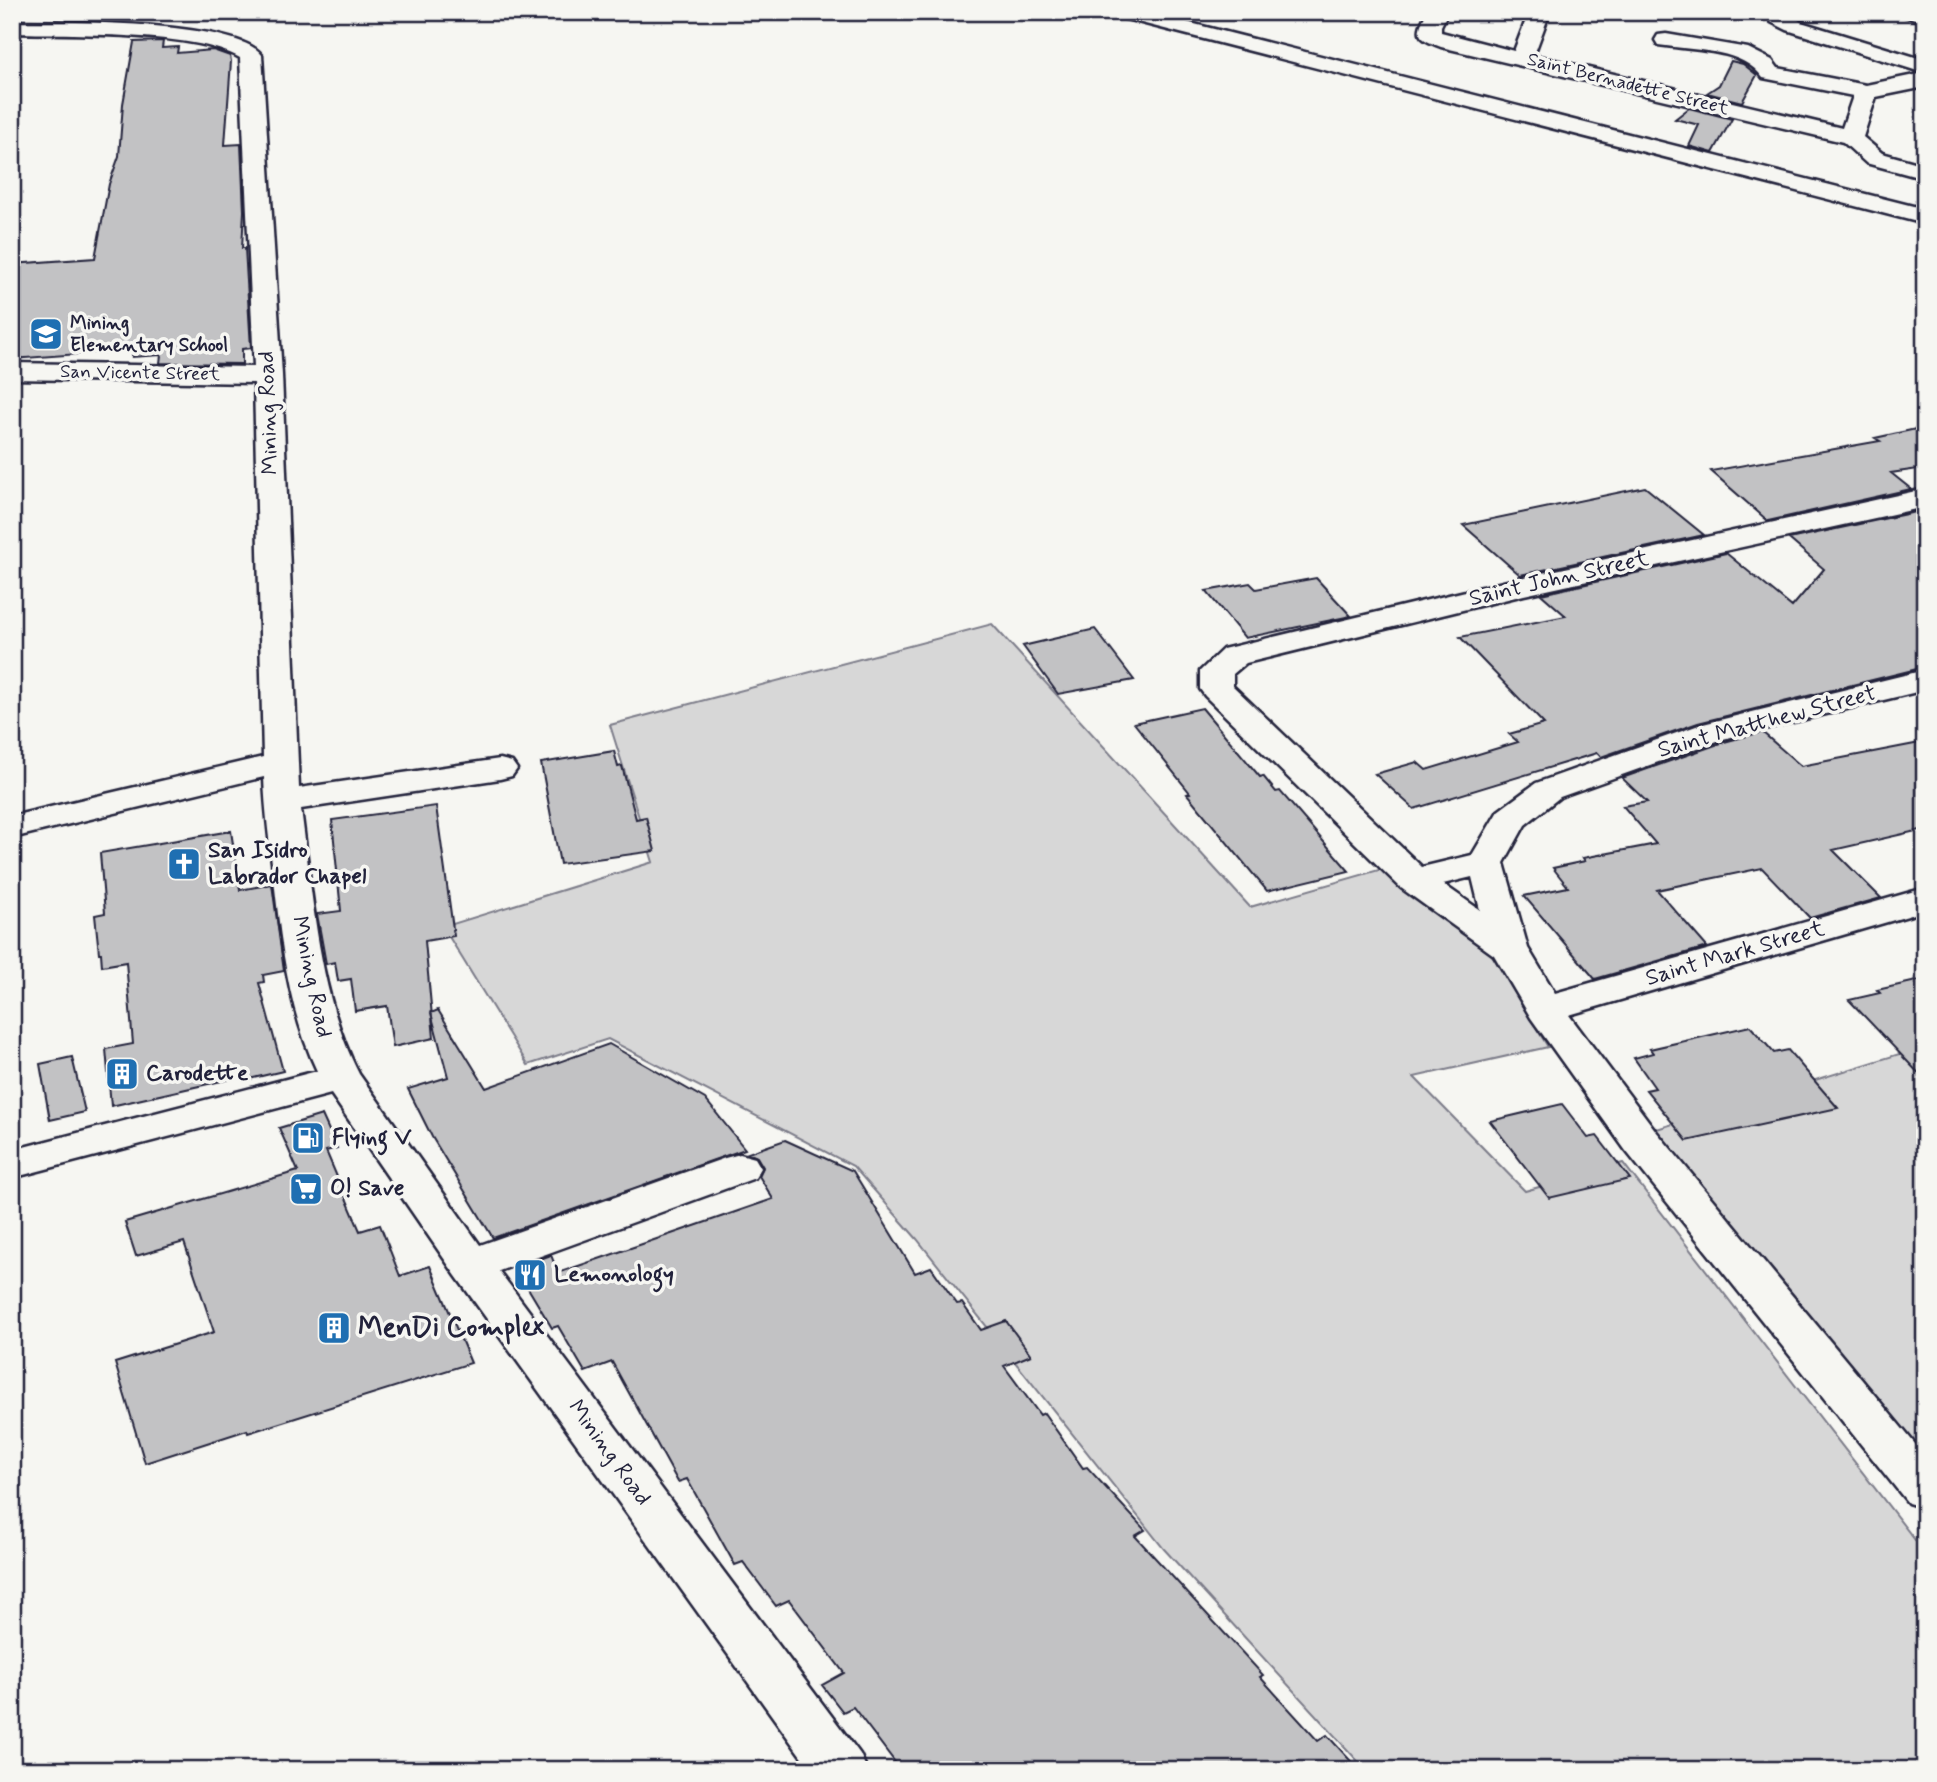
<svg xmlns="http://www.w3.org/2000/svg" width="1937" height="1782" viewBox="0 0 1937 1782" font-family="Mynerve,sans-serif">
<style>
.green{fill:#d7d7d7;stroke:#7c7c89;stroke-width:2}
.building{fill:#c2c2c4;stroke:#22223b;stroke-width:2}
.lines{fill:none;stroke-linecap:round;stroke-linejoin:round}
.minor-casing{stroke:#22223b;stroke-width:5}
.minor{fill:#f6f6f2;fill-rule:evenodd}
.labels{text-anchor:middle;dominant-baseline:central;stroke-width:7;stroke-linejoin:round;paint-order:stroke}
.far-street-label{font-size:19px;fill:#22223b;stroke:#f6f6f2}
.far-poi-label{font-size:19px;font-weight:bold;fill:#22223b;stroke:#f6f6f2;text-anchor:start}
.street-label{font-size:23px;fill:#22223b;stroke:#f6f6f2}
.poi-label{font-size:23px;font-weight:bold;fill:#22223b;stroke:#f6f6f2;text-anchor:start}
.near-poi-label{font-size:28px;font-weight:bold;fill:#22223b;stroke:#f6f6f2;text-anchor:start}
</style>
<rect width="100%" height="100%" fill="#f6f6f2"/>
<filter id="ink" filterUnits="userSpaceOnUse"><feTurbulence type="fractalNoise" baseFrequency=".0143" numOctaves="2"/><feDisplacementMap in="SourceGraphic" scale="14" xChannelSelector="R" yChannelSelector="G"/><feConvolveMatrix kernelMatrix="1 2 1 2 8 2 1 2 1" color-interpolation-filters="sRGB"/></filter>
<g filter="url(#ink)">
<!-- green -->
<path class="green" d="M 992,624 L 1250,907 L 1389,867 L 1487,947 L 1548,1047 L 1414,1077 L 1525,1191 L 1623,1163 L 1925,1553 L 1925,1770 L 1366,1770 L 1164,1549 L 917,1239 L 853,1166 L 608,1039 L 528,1065 L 443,927 L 653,862 L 610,725 Z
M 1925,1046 L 1925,1464 L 1647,1132 Z"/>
<!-- building -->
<path class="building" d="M 163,41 L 162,48 L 178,47 L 177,53 L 213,50 L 230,56 L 231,61 L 225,145 L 241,144 L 244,211 L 242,248 L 245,248 L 251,348 L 242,349 L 242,364 L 160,363 L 161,355 L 132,357 L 133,350 L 12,359 L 12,264 L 95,258 L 109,184 L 119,156 L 123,104 L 134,42 Z
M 1731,61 L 1743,64 L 1757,75 L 1742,102 L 1707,93 L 1719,85 Z
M 1689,108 L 1732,119 L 1713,153 L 1689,146 L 1699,125 L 1675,119 Z
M 1925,427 L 1925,474 L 1918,469 L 1891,473 L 1911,489 L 1768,521 L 1711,471 L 1880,441 L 1875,438 Z
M 1645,487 L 1704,535 L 1520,575 L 1463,525 Z
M 1925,510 L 1925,667 L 1698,723 L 1601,757 L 1597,753 L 1414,809 L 1375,774 L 1417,762 L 1426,770 L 1518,742 L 1509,734 L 1544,724 L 1460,637 L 1566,616 L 1541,594 L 1726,553 L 1792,607 L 1824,569 L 1789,539 Z
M 1316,578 L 1351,616 L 1245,638 L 1206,591 L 1250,583 L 1256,589 Z
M 1095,629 L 1134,680 L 1058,694 L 1023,646 Z
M 1202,708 L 1260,777 L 1263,776 L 1276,792 L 1280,791 L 1349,871 L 1267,891 L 1187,794 L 1190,793 L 1134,723 Z
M 1762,732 L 1801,766 L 1925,742 L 1925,829 L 1833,850 L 1881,898 L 1810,918 L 1762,868 L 1657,890 L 1707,947 L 1595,979 L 1524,896 L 1568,887 L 1553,868 L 1585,861 L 1583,858 L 1656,844 L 1623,806 L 1647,802 L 1622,778 L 1724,742 Z
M 614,751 L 618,767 L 622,766 L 636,819 L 646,817 L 655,851 L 560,864 L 541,763 Z
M 436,806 L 454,936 L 425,941 L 434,1038 L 393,1047 L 387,1006 L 355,1011 L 351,979 L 338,981 L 335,962 L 326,964 L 317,914 L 341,911 L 332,820 Z
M 231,831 L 240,890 L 272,884 L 284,971 L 263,975 L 264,982 L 259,983 L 283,1071 L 249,1079 L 248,1075 L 111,1106 L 106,1049 L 133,1044 L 126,962 L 102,966 L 101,953 L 99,953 L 95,915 L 105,913 L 100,853 Z
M 1925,979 L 1925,1080 L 1849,1000 L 1880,993 L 1877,990 Z
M 438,1010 L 486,1088 L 609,1044 L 705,1099 L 745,1149 L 493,1238 L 432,1137 L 408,1089 L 448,1077 L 431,1013 Z
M 1750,1026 L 1774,1053 L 1788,1050 L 1838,1108 L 1687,1141 L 1646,1090 L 1655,1088 L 1634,1058 L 1653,1053 L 1650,1049 Z
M 72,1057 L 85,1112 L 50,1120 L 40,1064 Z
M 1562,1104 L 1588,1138 L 1597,1136 L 1630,1179 L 1549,1198 L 1490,1121 Z
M 322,1115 L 337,1148 L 326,1151 L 360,1231 L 380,1225 L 400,1276 L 430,1266 L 471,1363 L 248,1433 L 247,1430 L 145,1463 L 115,1363 L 214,1332 L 184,1242 L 136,1256 L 125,1222 L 298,1171 L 279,1128 Z
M 785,1140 L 853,1171 L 915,1273 L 931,1267 L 957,1304 L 962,1303 L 981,1330 L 1006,1321 L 1031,1355 L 1004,1366 L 1040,1415 L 1044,1413 L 1083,1468 L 1087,1467 L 1145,1530 L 1135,1536 L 1263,1675 L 1260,1677 L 1318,1741 L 1327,1735 L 1359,1770 L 901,1770 L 853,1707 L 843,1712 L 822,1685 L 844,1673 L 789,1600 L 776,1606 L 743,1562 L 735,1565 L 687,1479 L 678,1482 L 612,1362 L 585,1372 L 558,1326 L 552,1328 L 516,1268 L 551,1255 L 558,1273 L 773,1199 L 759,1176 L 763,1167 L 757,1157 L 748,1153 Z"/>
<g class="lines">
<defs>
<path id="minor" d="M 1111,12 L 1147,12 L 1925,209 L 1925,224 L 1114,16 Z
M 1427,12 L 1448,12 L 1441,26 L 1441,32 L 1514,51 L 1529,12 L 1550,12 L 1534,55 L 1842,128 L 1853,96 L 1763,78 C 1743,49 1698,51 1666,46 L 1658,45 L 1655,40 L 1658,35 L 1666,34 L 1748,48 L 1772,60 L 1778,68 L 1866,85 L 1924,73 L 1787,30 L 1771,22 L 1766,12 L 1787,12 L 1801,22 L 1925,60 L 1925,87 L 1876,97 L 1863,137 L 1882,153 L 1925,165 L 1925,179 L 1866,163 L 1843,142 L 1441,47 C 1418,38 1414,36 1427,12 Z
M 1902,12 L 1925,12 L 1925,22 L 1905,16 Z
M 12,21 C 58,22 237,20 262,55 L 282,375 L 299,788 L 500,759 L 512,762 L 517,769 L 512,776 L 500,779 L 301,809 C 313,897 318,994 359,1074 L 480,1245 L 725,1158 L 740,1154 L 755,1158 L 761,1168 L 755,1178 L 499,1271 L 860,1754 L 867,1770 L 811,1770 L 456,1276 L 331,1094 L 12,1178 L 12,1150 L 317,1071 C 289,1012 281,943 274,879 C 270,845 265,811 264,777 L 12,838 L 12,816 L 263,757 L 254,383 L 12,379 L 12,363 L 254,367 L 240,58 C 195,31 68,35 12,33 Z
M 1925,489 L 1925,507 L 1524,595 L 1246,663 L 1233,674 L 1233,686 L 1422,867 L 1472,855 L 1498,811 L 1536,783 L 1699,725 L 1925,670 L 1925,690 L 1723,739 L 1560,797 L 1525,825 L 1504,863 L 1528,948 L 1555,993 L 1925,888 L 1925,911 L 1569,1015 L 1656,1131 L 1925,1456 L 1925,1508 L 1908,1503 L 1626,1151 L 1531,1018 L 1494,955 L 1401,888 L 1205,696 L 1200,689 L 1200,671 L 1223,649 L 1524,577 ZM 1472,877 L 1480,910 L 1443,884 Z"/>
</defs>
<!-- minor casing -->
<use href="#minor" class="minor-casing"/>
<!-- minor -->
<use href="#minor" class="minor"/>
</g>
</g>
<!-- icons -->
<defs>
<symbol id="school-square" viewBox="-11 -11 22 22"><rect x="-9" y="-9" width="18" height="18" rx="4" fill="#1f6fb2" stroke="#f6f6f2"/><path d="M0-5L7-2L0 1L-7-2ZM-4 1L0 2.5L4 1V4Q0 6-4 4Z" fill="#fff"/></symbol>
<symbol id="church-square" viewBox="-11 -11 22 22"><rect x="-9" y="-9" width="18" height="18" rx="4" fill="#1f6fb2" stroke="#f6f6f2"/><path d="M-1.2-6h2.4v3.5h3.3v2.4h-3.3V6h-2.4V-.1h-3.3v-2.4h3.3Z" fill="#fff"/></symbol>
<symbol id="building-square" viewBox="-11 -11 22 22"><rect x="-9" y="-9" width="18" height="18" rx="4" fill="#1f6fb2" stroke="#f6f6f2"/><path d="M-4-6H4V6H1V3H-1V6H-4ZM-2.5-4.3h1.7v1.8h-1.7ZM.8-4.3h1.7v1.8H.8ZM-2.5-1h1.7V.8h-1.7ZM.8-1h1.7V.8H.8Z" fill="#fff"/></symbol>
<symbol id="fuel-square" viewBox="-11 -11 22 22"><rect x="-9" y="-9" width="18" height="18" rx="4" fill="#1f6fb2" stroke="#f6f6f2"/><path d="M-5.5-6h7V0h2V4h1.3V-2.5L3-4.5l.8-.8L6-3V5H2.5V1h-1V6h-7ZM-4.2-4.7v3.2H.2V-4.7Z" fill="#fff"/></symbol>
<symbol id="supermarket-square" viewBox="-11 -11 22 22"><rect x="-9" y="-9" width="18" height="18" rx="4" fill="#1f6fb2" stroke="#f6f6f2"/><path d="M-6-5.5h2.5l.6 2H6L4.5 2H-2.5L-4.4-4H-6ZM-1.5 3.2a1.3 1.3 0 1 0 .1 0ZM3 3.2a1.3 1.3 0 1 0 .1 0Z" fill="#fff"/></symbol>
<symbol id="restaurant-square" viewBox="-11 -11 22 22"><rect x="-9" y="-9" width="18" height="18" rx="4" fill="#1f6fb2" stroke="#f6f6f2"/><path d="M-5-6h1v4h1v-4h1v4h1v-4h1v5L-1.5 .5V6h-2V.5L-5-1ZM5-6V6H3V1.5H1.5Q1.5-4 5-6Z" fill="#fff"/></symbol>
</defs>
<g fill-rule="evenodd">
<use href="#school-square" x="27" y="315" width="38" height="38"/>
<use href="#church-square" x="165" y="845" width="38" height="38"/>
<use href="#building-square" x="103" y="1055" width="38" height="38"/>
<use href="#fuel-square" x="289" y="1119" width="38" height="38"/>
<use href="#supermarket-square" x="287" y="1170" width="38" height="38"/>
<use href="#restaurant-square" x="511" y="1256" width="38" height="38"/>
<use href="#building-square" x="315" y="1309" width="38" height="38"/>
</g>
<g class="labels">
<!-- far-street labels -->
<g class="far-street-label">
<text transform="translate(1628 84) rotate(14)">Saint Bernadette Street</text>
<text transform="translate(140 373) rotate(1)">San Vicente Street</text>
</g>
<!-- far-poi labels -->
<g class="far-poi-label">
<text x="70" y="323">Mining<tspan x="70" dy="22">Elementary School</tspan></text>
</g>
<!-- street labels -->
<g class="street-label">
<text transform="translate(269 413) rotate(-92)">Mining Road</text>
<text transform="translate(1559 579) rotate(-13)">Saint John Street</text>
<text transform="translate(1767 722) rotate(-15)">Saint Matthew Street</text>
<text transform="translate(1735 954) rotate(-16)">Saint Mark Street</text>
<text transform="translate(311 977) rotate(78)">Mining Road</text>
<text transform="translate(609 1453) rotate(54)">Mining Road</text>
</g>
<!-- poi labels -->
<g class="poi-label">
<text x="208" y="851">San Isidro<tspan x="208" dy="26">Labrador Chapel</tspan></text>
<text x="146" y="1074">Carodette</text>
<text x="332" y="1138">Flying V</text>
<text x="330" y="1189">O! Save</text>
<text x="554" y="1275">Lemonology</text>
</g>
<!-- near-poi labels -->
<g class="near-poi-label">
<text x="358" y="1328">MenDi Complex</text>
</g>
</g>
<!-- margin -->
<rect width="1937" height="1782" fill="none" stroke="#f6f6f2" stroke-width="42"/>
<rect x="21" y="21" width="1895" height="1740" fill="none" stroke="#22223b" stroke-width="2.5" filter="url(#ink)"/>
</svg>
